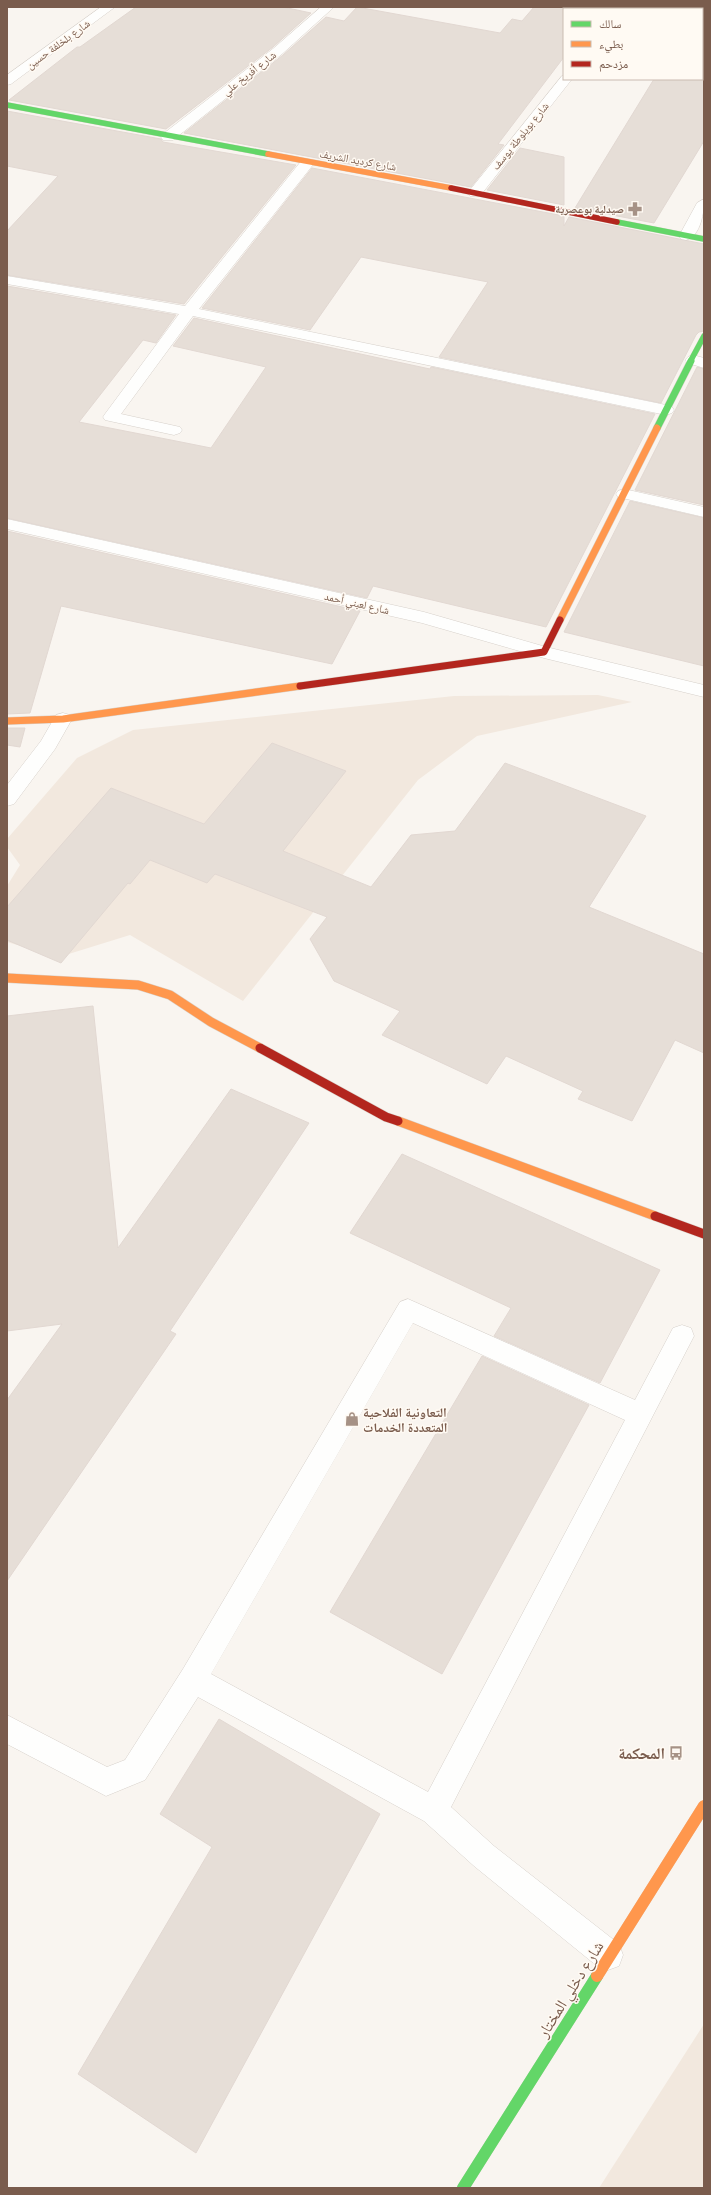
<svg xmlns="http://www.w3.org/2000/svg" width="711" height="2195" viewBox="0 0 711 2195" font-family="'Archivo Narrow','Noto Naskh Arabic',sans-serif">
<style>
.residential{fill:#f2e8de}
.building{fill:#e6ded7;stroke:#e2d8d2}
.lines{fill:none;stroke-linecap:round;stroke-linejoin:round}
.lane-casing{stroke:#d7d1cb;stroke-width:1}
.street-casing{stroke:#d7d1cb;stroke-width:1}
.fast-far2-casing{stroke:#d9d2cb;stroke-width:6}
.fast-far1-casing{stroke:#d9d2cb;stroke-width:8}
.fast-casing{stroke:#d9d2cb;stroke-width:12}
.slow-far3-casing{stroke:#d9d2cb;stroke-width:6}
.slow-far2-casing{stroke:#d9d2cb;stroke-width:8}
.slow-far1-casing{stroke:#d9d2cb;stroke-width:10}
.slow-casing{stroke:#d9d2cb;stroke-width:12}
.jam-far2-casing{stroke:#d9d2cb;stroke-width:6}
.jam-far1-casing{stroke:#d9d2cb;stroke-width:8}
.jam-casing{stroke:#d9d2cb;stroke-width:10}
.lane{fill:#fefefd;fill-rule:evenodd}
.street{fill:#fefefd;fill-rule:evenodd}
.fast-far2{stroke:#63d668;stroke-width:5.5}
.fast-far1{stroke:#63d668;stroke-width:7}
.fast{stroke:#63d668;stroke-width:12}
.slow-far3{stroke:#ff974d;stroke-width:5.5}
.slow-far2{stroke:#ff974d;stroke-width:7}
.slow-far1{stroke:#ff974d;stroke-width:9}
.slow{stroke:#ff974d;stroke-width:12}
.jam-far2{stroke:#b3261e;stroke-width:5.5}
.jam-far1{stroke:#b3261e;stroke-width:7}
.jam{stroke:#b3261e;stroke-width:9}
.labels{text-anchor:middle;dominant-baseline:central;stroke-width:3;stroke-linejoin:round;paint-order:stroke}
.far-street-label{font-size:11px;fill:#7a5c4d;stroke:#fffaf3}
.far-poi-label{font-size:11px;font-weight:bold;fill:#7a5c4d;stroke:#fffaf3;text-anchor:end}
.poi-label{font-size:13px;font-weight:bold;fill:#7a5c4d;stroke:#fffaf3;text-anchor:start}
.near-poi-label{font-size:16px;font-weight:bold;fill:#7a5c4d;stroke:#fffaf3;text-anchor:end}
.near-street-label{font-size:16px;fill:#7a5c4d;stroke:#fffaf3}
</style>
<rect width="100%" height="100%" fill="#f9f5f0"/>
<!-- residential -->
<path class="residential" d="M 598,695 L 632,702 L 477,736 L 418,780 L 243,1001 L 130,935 L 59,957 L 7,942 L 7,886 L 20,865 L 7,847 L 7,839 L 77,758 L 133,730 L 454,696 Z
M 704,2024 L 704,2188 L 599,2188 Z"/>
<!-- building -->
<path class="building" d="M 136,7 L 283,7 L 311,13 L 273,47 L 166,129 L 9,100 L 77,47 L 80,47 Z
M 357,7 L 500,33 L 512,19 L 522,21 L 534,7 L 564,7 L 564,57 L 498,144 L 504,145 L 471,187 L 184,133 L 283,55 L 326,17 L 344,21 Z
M 702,73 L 704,73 L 704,141 L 654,223 L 575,208 L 654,79 L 702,79 Z
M 7,111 L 161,139 L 163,142 L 296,165 L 184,304 L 7,275 L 7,231 L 58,176 L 7,166 Z
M 520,148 L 564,157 L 564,205 L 487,190 Z
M 312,168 L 564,216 L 564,226 L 569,217 L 704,244 L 704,331 L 699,332 L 696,335 L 661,403 L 439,357 L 488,282 L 361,257 L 310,330 L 202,308 Z
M 7,286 L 176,315 L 156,343 L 143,340 L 79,422 L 176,441 L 211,448 L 266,367 L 173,346 L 194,318 L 430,369 L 431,367 L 655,414 L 546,627 L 373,586 L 367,598 L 7,518 Z
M 697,367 L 704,369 L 704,505 L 635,490 Z
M 630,501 L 704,518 L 704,666 L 564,632 Z
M 7,531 L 360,611 L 332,664 L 61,606 L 30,713 L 7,714 Z
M 7,728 L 25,728 L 20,747 L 7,745 Z
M 272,743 L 346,771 L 283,851 L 371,887 L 411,835 L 455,831 L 505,763 L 646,816 L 589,907 L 704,954 L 704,1053 L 675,1040 L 632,1121 L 578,1099 L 583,1091 L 506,1056 L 487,1084 L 382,1035 L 400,1011 L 334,981 L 310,939 L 327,917 L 215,874 L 207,883 L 150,860 L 130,884 L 128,883 L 61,963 L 7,940 L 7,907 L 111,788 L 204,824 Z
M 93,1006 L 118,1248 L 231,1089 L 309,1123 L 170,1331 L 176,1334 L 7,1581 L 7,1400 L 62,1324 L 7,1331 L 7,1016 Z
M 402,1154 L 660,1270 L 600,1383 L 494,1336 L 511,1308 L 350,1233 Z
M 482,1356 L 589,1405 L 442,1674 L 330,1612 Z
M 219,1719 L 380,1814 L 196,2153 L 78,2074 L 212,1847 L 160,1814 Z"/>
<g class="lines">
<defs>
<path id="lane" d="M 408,1299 L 635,1400 L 673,1328 L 682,1325 L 691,1328 L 694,1336 L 451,1807 L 494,1846 L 619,1944 L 623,1955 L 619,1966 L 608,1970 L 597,1966 L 474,1866 L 424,1821 L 198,1697 L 145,1780 L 106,1796 L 7,1744 L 7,1715 L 107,1767 L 125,1760 L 183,1669 L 400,1302 ZM 413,1323 L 625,1420 L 428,1792 L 211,1674 Z"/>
<path id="street" d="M 101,7 L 115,7 L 11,84 L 7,85 L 7,75 Z
M 321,7 L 334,7 L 282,54 L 173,140 L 163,140 L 161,137 L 163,134 L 274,48 Z
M 617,7 L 630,7 L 629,9 L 616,9 Z
M 562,76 L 564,76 L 564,79 L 572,79 L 480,196 L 470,196 L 468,193 L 470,190 Z
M 307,159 L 314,163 L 312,166 L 199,309 L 666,405 L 672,407 L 674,410 L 672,413 L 666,415 L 193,316 L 121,414 L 180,427 L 182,430 L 180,433 L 174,435 L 105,420 L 103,417 L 105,414 L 179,314 L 7,284 L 7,276 L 185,306 L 302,160 Z
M 704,199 C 704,212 701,236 686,240 L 681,239 L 679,236 L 697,203 Z
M 693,355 L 704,358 L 704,368 L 688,363 L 685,360 L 688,357 Z
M 624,489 L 704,507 L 704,517 L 618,497 L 616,494 L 618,491 Z
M 7,519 L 424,612 L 546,647 L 704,685 L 704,697 L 544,658 L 422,623 L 7,529 Z
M 63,713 L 70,715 L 72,719 L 55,749 L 14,804 L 7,806 L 7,785 L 41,741 L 56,715 Z"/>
<path id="fast-far2" d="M 7,105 L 268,154
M 617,222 L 704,239
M 690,362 L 704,336"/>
<path id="fast-far1" d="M 657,428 L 691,361"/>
<path id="fast" d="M 463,2188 L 597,1976"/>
<path id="slow-far3" d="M 268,154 L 451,188"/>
<path id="slow-far2" d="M 560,620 L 657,428
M 7,721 L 63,719 L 300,686"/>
<path id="slow-far1" d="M 7,978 L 138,985 L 170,995 L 211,1022 L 260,1048
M 398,1121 L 655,1216"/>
<path id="slow" d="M 597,1976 L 704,1806"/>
<path id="jam-far2" d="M 451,188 L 617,222"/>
<path id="jam-far1" d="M 300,686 L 544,652 L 560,620"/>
<path id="jam" d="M 260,1048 L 386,1117 L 398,1121
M 655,1216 L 704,1234"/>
</defs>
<!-- lane casing -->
<use href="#lane" class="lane-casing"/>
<!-- street casing -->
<use href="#street" class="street-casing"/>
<!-- fast-far2 casing -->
<use href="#fast-far2" class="fast-far2-casing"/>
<!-- fast-far1 casing -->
<use href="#fast-far1" class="fast-far1-casing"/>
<!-- fast casing -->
<use href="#fast" class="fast-casing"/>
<!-- slow-far3 casing -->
<use href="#slow-far3" class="slow-far3-casing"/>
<!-- slow-far2 casing -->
<use href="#slow-far2" class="slow-far2-casing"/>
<!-- slow-far1 casing -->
<use href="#slow-far1" class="slow-far1-casing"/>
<!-- slow casing -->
<use href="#slow" class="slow-casing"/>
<!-- jam-far2 casing -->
<use href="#jam-far2" class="jam-far2-casing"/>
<!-- jam-far1 casing -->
<use href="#jam-far1" class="jam-far1-casing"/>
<!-- jam casing -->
<use href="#jam" class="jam-casing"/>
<!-- lane -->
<use href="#lane" class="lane"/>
<!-- street -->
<use href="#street" class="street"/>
<!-- fast-far2 -->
<use href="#fast-far2" class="fast-far2"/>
<!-- fast-far1 -->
<use href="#fast-far1" class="fast-far1"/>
<!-- fast -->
<use href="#fast" class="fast"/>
<!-- slow-far3 -->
<use href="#slow-far3" class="slow-far3"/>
<!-- slow-far2 -->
<use href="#slow-far2" class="slow-far2"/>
<!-- slow-far1 -->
<use href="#slow-far1" class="slow-far1"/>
<!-- slow -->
<use href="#slow" class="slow"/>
<!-- jam-far2 -->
<use href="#jam-far2" class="jam-far2"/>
<!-- jam-far1 -->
<use href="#jam-far1" class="jam-far1"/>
<!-- jam -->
<use href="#jam" class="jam"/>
</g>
<!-- icons -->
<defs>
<symbol id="pharmacy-bare" viewBox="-9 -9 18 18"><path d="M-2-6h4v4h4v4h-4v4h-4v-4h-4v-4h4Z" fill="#a69286" stroke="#fffaf3" stroke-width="2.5" paint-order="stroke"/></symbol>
<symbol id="shop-bare" viewBox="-9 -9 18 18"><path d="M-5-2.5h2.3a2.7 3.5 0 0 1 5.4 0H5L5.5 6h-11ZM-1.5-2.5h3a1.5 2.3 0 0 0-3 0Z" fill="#a69286" stroke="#fffaf3" stroke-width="2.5" paint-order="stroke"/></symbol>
<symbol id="bus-bare" viewBox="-9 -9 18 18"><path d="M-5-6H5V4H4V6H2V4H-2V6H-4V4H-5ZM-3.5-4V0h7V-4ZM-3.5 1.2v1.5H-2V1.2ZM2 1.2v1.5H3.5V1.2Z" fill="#a69286" stroke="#fffaf3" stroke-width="2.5" paint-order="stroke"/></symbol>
</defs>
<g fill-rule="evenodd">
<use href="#pharmacy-bare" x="625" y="199" width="20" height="20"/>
<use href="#shop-bare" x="342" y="1409" width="20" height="20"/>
<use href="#bus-bare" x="666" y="1743" width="20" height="20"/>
</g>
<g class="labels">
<!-- far-street labels -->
<g class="far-street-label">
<text transform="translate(58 44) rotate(-36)">شارع بلخلفة حسين</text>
<text transform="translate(249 73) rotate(-38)">شارع أفريخ علي</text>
<text transform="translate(520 136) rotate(-51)">شارع بويلوطة يوسف</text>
<text transform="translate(358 160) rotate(10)">شارع كرديد الشريف</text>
<text transform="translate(357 603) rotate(13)">شارع لعبني أحمد</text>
</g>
<!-- far-poi labels -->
<g class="far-poi-label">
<text x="624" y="209">صيدلية بوعصرية</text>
</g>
<!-- poi labels -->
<g class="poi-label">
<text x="363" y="1412">التعاونية الفلاحية<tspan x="363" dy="15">المتعددة الخدمات</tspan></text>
</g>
<!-- near-poi labels -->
<g class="near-poi-label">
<text x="665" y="1753">المحكمة</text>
</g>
<!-- near-street labels -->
<g class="near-street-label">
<text transform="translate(570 1989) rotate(-58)">شارع دخلي المختار</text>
</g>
</g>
<!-- border -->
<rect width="711" height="2195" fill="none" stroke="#7a5c4d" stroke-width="16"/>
<!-- legend -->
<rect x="563" y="8" width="140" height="72" fill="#fffaf3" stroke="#cabbb1"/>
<rect x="571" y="21" width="20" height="6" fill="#63d668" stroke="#cabbb1"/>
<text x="599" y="28" font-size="12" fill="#7a5c4d">سالك</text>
<rect x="571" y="41" width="20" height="6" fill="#ff974d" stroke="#cabbb1"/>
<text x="599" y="48" font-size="12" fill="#7a5c4d">بطيء</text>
<rect x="571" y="61" width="20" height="6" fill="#b3261e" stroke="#cabbb1"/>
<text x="599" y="68" font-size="12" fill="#7a5c4d">مزدحم</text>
</svg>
